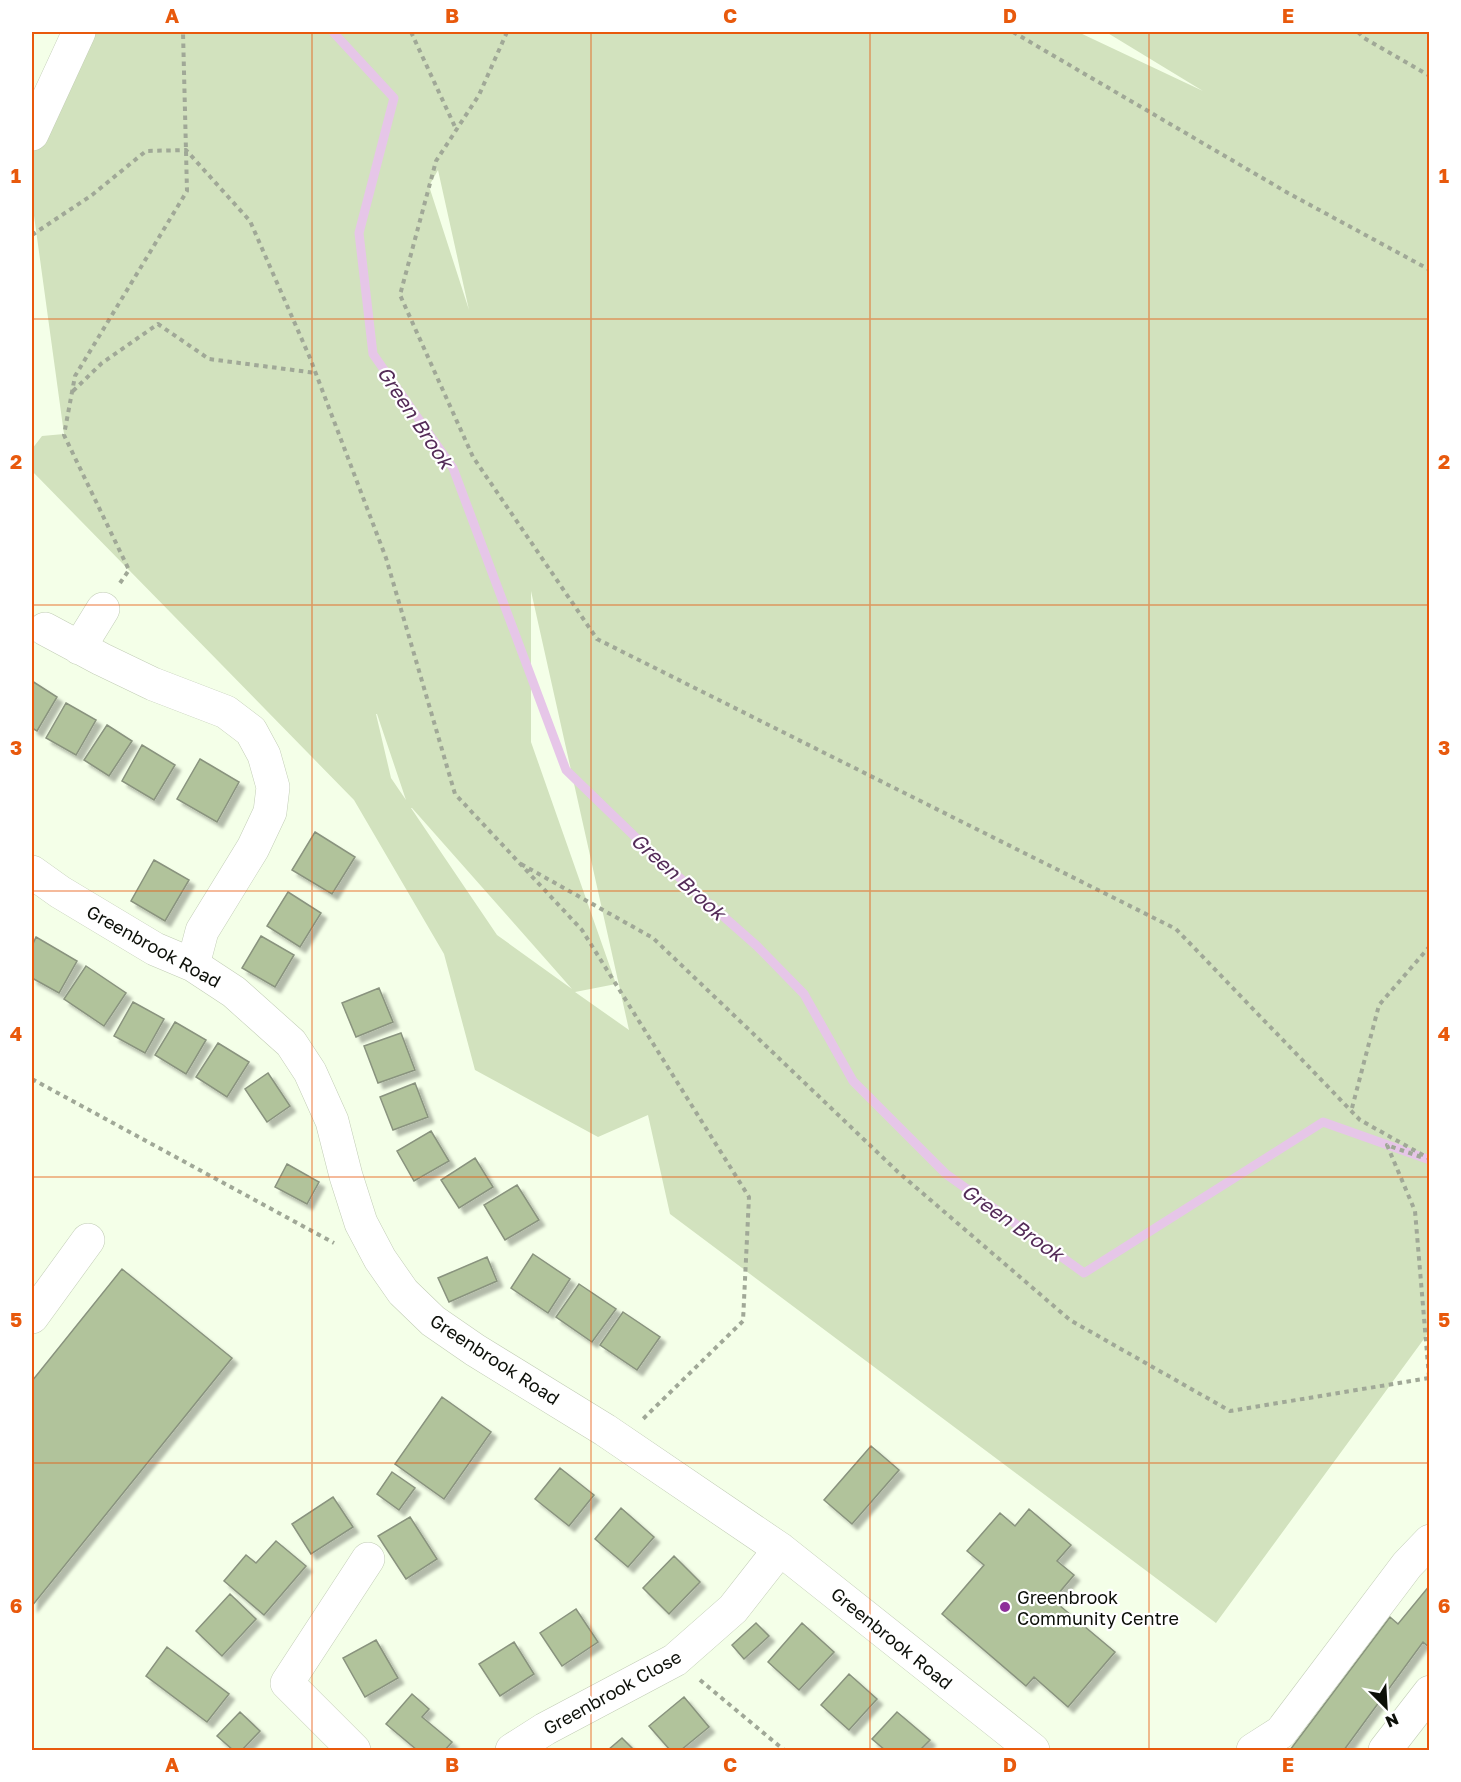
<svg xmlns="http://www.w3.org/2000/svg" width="1461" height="1782" viewBox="0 0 1461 1782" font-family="'Golos Text',sans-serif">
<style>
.green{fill:#d2e2be;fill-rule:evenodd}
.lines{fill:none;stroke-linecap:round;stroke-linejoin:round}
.stream{stroke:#e6c6e8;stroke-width:9}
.building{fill:#b1c39b;stroke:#89937e;stroke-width:1.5;filter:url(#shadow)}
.minor-casing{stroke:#c2cdb6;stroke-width:34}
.path{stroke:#a0a897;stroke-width:4;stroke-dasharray:4.5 4.5;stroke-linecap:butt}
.minor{stroke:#fff;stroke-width:33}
.grid{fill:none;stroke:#e8590c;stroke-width:1.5;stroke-opacity:0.55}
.poi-dot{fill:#8e2f99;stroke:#fff;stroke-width:2}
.labels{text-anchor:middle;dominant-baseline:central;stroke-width:4.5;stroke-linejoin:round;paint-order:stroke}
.street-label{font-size:18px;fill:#0d1009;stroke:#fff}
.poi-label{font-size:18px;fill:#0d1009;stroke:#fff;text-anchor:start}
.water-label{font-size:20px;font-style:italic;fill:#542c58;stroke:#fff}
.neatline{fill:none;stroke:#e8590c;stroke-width:2}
.grid-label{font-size:20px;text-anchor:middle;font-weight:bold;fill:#e8590c}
</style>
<defs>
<filter id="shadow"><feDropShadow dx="5.5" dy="5.5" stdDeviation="1.5" flood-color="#0004"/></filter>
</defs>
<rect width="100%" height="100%" fill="#f4ffe8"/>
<!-- green -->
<path class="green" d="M 80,32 L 1078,32 L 1203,91 L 1106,32 L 1429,32 L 1429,1332 L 1216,1623 L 670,1214 L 648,1115 L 598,1137 L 475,1070 L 444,954 L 354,800 L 32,471 L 32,449 L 42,436 L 64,434 L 32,201 L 32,145 ZM 438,170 L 469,310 L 429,186 ZM 531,590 L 531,591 L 629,1030 L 575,992 L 616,984 L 531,742 ZM 376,714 L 377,714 L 406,800 L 391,778 ZM 411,808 L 412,808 L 572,989 L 497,935 Z"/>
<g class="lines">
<!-- stream -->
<path class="stream" d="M 333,32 L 394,98 L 359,233 L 373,354 L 453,468 L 566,770 L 656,857 L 757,946 L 804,994 L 853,1081 L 946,1174 L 1084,1273 L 1323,1122 L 1430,1160"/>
</g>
<!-- building -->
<path class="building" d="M 32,681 L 57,697 L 37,731 L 32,728 Z
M 66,703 L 96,720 L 76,755 L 46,738 Z
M 107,725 L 132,741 L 109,776 L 84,760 Z
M 142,745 L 175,765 L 154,800 L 122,781 Z
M 200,759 L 239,782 L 217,822 L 177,799 Z
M 315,832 L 355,857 L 332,894 L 292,870 Z
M 154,860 L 189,880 L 165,921 L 131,901 Z
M 288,892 L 321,913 L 300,947 L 267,926 Z
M 261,936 L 294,955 L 275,987 L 242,968 Z
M 36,937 L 77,961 L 59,993 L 32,978 L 32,946 Z
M 86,966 L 126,993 L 104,1026 L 64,999 Z
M 379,988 L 393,1022 L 356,1037 L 342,1003 Z
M 133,1002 L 164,1019 L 145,1053 L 114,1036 Z
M 175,1022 L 206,1040 L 186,1074 L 155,1055 Z
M 401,1033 L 415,1070 L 378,1083 L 364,1046 Z
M 218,1043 L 249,1062 L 227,1097 L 196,1077 Z
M 268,1073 L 290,1106 L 267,1122 L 245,1089 Z
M 415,1083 L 428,1117 L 393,1130 L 380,1097 Z
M 431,1131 L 449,1161 L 414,1181 L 397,1151 Z
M 475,1158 L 493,1187 L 459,1208 L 441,1180 Z
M 287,1164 L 319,1182 L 307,1204 L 275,1187 Z
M 517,1185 L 539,1220 L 505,1240 L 484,1205 Z
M 533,1254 L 570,1279 L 548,1313 L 511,1288 Z
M 487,1257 L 497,1281 L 449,1302 L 438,1278 Z
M 122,1269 L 232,1358 L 32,1606 L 32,1381 Z
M 579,1284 L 616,1309 L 592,1342 L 556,1317 Z
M 623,1312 L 660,1337 L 637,1370 L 600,1345 Z
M 442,1397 L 491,1432 L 444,1499 L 395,1464 Z
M 871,1446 L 899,1470 L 852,1524 L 824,1500 Z
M 560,1468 L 594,1495 L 569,1526 L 535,1499 Z
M 392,1472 L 415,1488 L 399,1510 L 377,1494 Z
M 333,1497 L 353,1527 L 311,1554 L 292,1524 Z
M 621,1508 L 654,1537 L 628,1567 L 595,1539 Z
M 1029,1509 L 1071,1545 L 1057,1561 L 1074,1575 L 1053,1600 L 1115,1652 L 1068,1707 L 1034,1677 L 1026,1686 L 942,1614 L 984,1565 L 967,1551 L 1000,1513 L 1015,1526 Z
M 410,1517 L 437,1559 L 406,1579 L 378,1536 Z
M 276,1541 L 306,1566 L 264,1615 L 224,1581 L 246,1555 L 256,1563 Z
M 674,1556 L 700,1582 L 669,1614 L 643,1588 Z
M 1430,1585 L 1430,1648 L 1423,1642 L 1344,1750 L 1290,1750 L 1390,1617 L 1398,1624 Z
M 230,1594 L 256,1619 L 222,1656 L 196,1631 Z
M 576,1609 L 598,1642 L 562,1666 L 540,1633 Z
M 756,1623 L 769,1636 L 744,1659 L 732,1645 Z
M 802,1623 L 834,1652 L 799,1690 L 768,1662 Z
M 376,1640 L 398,1678 L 365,1697 L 343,1658 Z
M 514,1642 L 534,1674 L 500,1696 L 479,1664 Z
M 167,1647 L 229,1694 L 207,1722 L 146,1676 Z
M 849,1674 L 877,1699 L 849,1730 L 821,1705 Z
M 412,1694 L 429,1709 L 422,1717 L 452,1742 L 445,1750 L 417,1750 L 386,1724 Z
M 684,1697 L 709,1727 L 681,1750 L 670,1750 L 649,1726 Z
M 240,1712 L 260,1731 L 242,1750 L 233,1750 L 217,1736 Z
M 897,1712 L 930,1740 L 920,1750 L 885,1750 L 872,1739 Z
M 622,1738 L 634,1750 L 608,1750 Z"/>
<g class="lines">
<defs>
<path id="minor" d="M 32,134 L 79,32
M 45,629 L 101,659 L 153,684 L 226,712 L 251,731 L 264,755 L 273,787 L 270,812 L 253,848 L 202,931 L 193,965
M 79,648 L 103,609
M 32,872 L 60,892 L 155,949 L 193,965 L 234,992 L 291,1043 L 310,1072 L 332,1121 L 346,1176 L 361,1223 L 380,1259 L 403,1292 L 433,1321 L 475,1350 L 605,1430 L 780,1549 L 1033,1750
M 32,1317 L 88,1240
M 354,1750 L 287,1683 L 368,1559
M 512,1750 L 545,1729 L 675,1660 L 733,1609 L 780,1549
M 1253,1750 L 1281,1732 L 1407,1565 L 1430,1541
M 1385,1750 L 1430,1692"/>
</defs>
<!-- minor casing -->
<use href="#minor" class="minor-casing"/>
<!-- path -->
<path class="path" d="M 411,32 L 456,129
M 507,32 L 479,95 L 436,161 L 400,295 L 473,457 L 597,639 L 1176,929 L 1360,1120 L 1430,1159
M 1013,32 L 1288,193 L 1430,270
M 1358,32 L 1364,38 L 1430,76
M 32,235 L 92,195 L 146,151 L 186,150 L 250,221 L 310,358 L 386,558 L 455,794 L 582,930 L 749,1197 L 743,1321 L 643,1419
M 73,391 L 102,363 L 158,324 L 209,359 L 316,373
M 120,583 L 129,570 L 64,435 L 75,376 L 187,191 L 183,32
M 521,864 L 653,938 L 898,1172 L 1070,1320 L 1230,1411 L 1429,1378
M 32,1079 L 334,1243
M 1352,1108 L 1379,1005 L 1430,946
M 1421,1157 L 1387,1145 L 1415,1211 L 1429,1377
M 700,1680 L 784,1750"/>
<!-- minor -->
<use href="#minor" class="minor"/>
</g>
<!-- grid -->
<path class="grid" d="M 312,32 L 312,1750M 591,32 L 591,1750M 870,32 L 870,1750M 1149,32 L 1149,1750M 32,319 L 1430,319M 32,605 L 1430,605M 32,891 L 1430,891M 32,1177 L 1430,1177M 32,1463 L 1430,1463"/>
<!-- markers -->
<circle class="poi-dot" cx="1005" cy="1607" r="6"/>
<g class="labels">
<!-- street labels -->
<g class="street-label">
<text transform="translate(154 946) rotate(29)">Greenbrook Road</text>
<text transform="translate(495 1359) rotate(33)">Greenbrook Road</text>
<text transform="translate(892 1638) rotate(39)">Greenbrook Road</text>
<text transform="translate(612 1692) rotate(-29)">Greenbrook Close</text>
</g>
<!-- poi labels -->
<g class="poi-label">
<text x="1017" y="1597">Greenbrook<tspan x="1017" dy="21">Community Centre</tspan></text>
</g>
<!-- water labels -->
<g class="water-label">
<text transform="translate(416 417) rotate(56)">Green Brook</text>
<text transform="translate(679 876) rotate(42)">Green Brook</text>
<text transform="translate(1013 1222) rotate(35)">Green Brook</text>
</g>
</g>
<!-- border -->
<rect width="1461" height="1782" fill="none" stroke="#ffffff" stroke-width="66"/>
<!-- north arrow -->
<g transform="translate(1386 1707) rotate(156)" stroke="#ffffff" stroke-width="4.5" paint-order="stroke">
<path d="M0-4.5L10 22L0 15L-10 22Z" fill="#0d1009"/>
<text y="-9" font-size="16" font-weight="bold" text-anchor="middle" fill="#0d1009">N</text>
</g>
<rect x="33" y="33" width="1395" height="1716" class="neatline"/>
<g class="grid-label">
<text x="172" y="23">A</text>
<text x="452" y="23">B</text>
<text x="730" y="23">C</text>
<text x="1010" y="23">D</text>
<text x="1288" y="23">E</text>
<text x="16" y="183">1</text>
<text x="1444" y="183">1</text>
<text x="16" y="469">2</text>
<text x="1444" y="469">2</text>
<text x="16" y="755">3</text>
<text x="1444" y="755">3</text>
<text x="16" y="1041">4</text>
<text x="1444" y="1041">4</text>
<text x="16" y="1327">5</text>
<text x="1444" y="1327">5</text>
<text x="16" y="1613">6</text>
<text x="1444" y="1613">6</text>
<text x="172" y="1772">A</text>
<text x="452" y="1772">B</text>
<text x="730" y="1772">C</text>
<text x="1010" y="1772">D</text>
<text x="1288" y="1772">E</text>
</g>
</svg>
